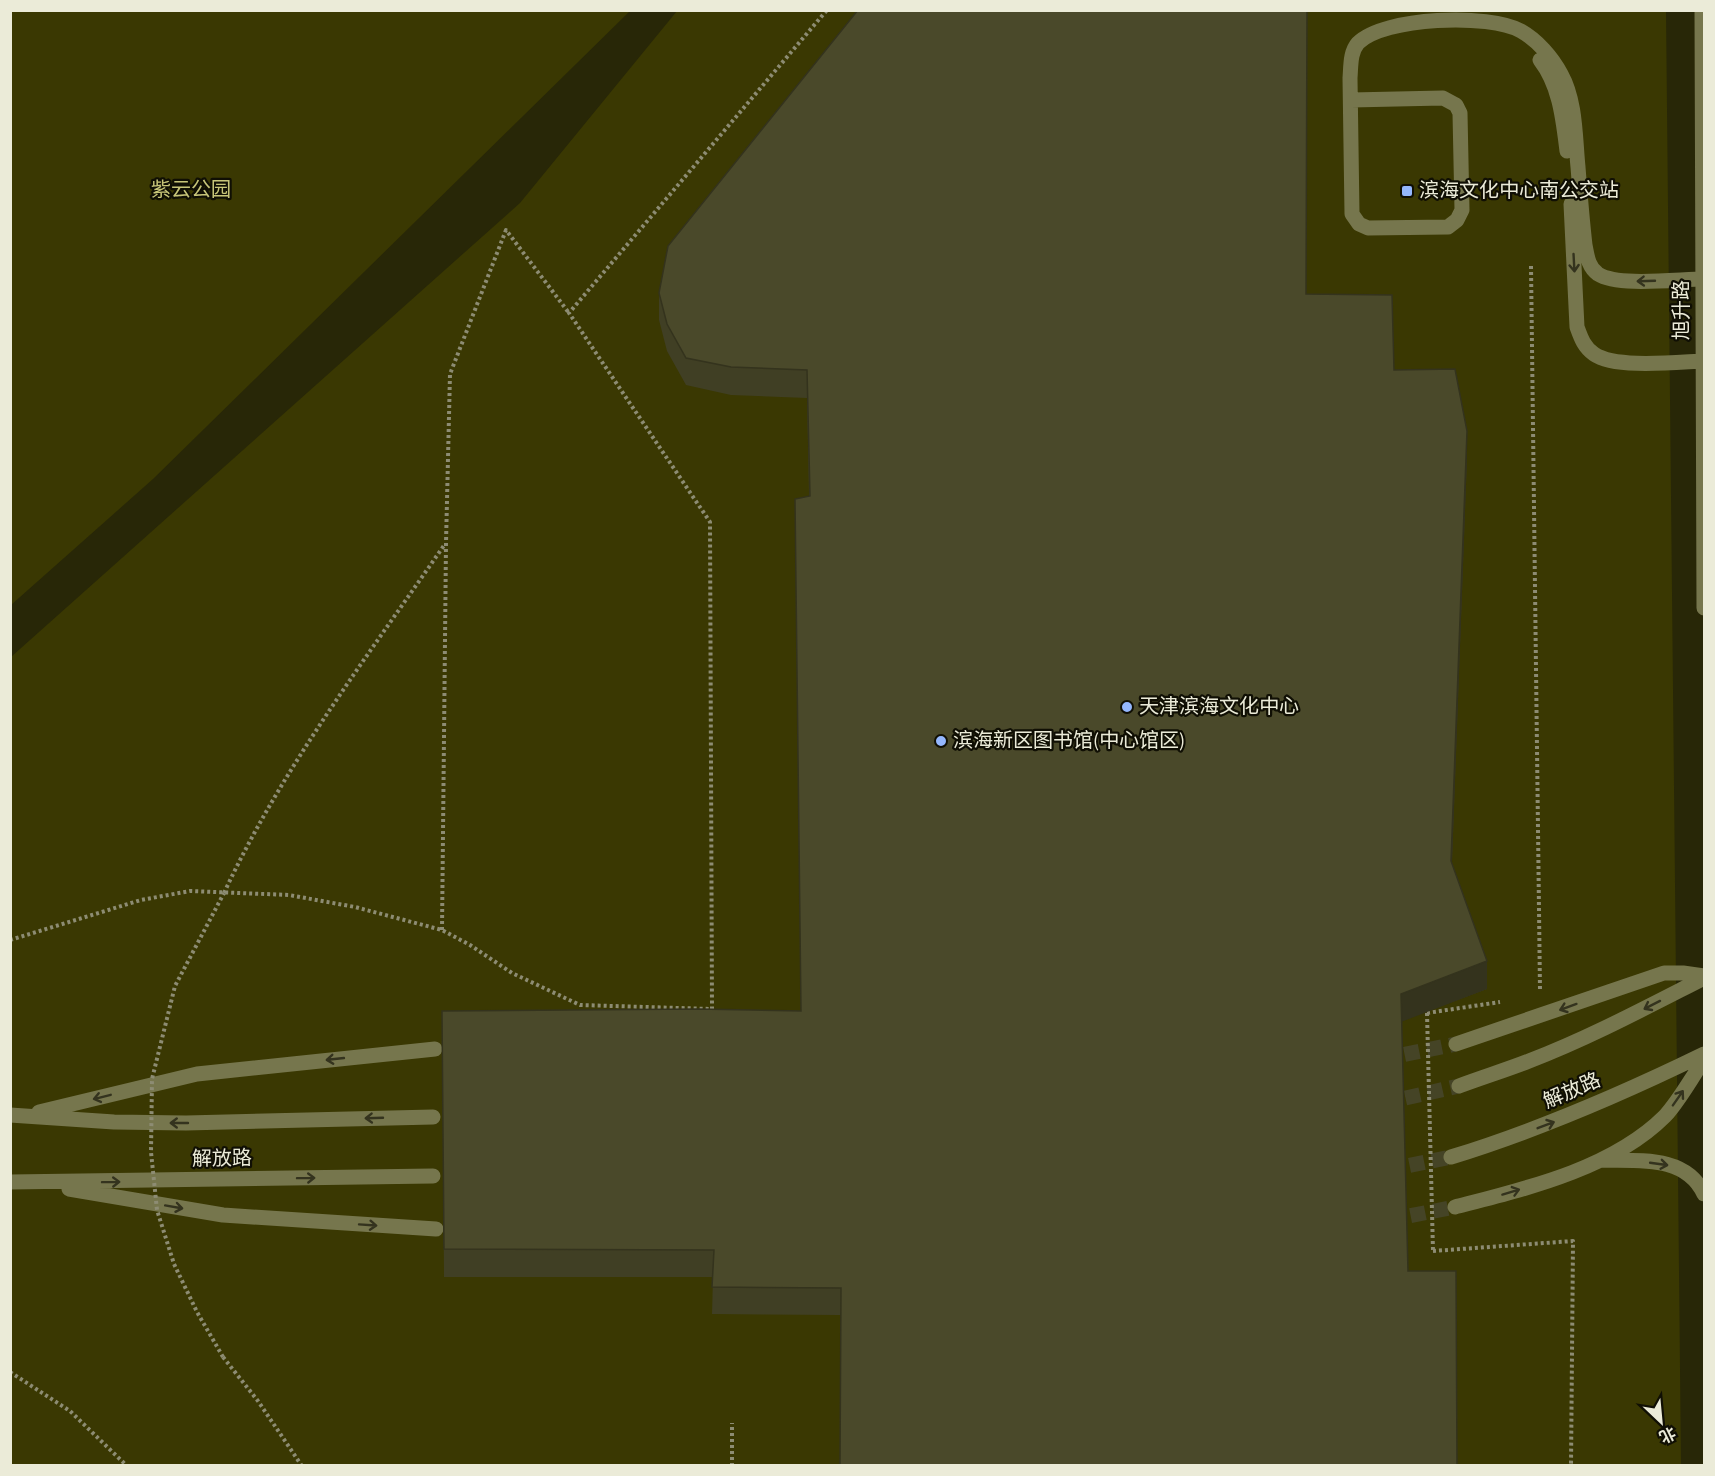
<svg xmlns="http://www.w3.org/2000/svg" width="1715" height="1476" viewBox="0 0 1715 1476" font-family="'Source Sans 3','Noto Sans SC',sans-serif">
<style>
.green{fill:#3a3802}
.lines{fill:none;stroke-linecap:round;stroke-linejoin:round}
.minor-tunnel{stroke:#454426;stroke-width:15;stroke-dasharray:15 8;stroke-linecap:butt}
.path{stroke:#8d8c73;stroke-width:4;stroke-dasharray:3 3;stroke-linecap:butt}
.minor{stroke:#76764d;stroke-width:15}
.path-bridge{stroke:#8d8c73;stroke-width:4;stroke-dasharray:3 3;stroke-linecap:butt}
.wall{fill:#403f24}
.shaded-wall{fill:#34331d}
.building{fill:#4a492a;stroke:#34331d;stroke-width:1.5}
.oneway{stroke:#34331e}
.poi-dot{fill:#94b7fd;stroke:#100f04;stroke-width:2}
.labels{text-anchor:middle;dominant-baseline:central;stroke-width:4.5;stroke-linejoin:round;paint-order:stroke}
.park-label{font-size:20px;fill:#c7c578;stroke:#100f04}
.poi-label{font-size:20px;fill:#ebebd8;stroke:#100f04;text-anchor:start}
.street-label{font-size:20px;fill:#ebebd8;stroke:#100f04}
</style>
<rect width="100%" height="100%" fill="#282707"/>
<!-- green -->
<path class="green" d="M 11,10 L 630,10 L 630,11 L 153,479 L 11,605 Z
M 677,11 L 1666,11 L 1681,1465 L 11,1465 L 11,657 L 520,203 Z"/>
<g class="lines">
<!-- minor-tunnel -->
<path class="minor-tunnel" d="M 1382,1059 L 1456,1044
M 1383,1103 L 1459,1086
M 1387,1170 L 1451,1157
M 1388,1220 L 1455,1207"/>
<!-- path -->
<path class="path" d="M 1531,266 L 1540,990
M 224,893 C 282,768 367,657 445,544
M 442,930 L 446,543 L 450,374 L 506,230 L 569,313
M 10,940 L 141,900 L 190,891 L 289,895 L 355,907 L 442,930 L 470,945 L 512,973 L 580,1005 L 712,1009 L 710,522 L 569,313 L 827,10
M 1427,1013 L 1500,1002
M 1433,1251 L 1573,1241 L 1571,1466
M 223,1357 L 258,1401 L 302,1466
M 10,1372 L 70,1411 L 127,1466
M 732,1466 L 732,1423"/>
<!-- minor -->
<path class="minor" d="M 1702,10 L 1704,608
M 1540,60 C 1560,86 1563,119 1567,151
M 1351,100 L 1443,98 L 1456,105 L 1460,113 L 1462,210 L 1457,220 L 1448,227 L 1368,228 L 1359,224 L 1352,214 L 1350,78 C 1351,66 1350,52 1358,43 C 1384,17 1489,13 1521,31 C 1537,40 1552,57 1561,74 C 1576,101 1575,137 1578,167 C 1580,193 1582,219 1585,245 C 1587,255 1588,267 1598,274 C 1618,287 1679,279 1704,279
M 1571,204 L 1577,327 C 1581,338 1584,347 1594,354 C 1615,369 1678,362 1704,361
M 1456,1044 L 1664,973 L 1683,973 L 1704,976
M 1459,1086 C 1483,1077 1506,1070 1529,1061 C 1589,1038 1647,1007 1704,978
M 39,1112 L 197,1074 L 435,1049
M 10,1115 L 114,1122 L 186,1123 L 433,1117
M 1451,1157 C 1539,1130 1622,1094 1704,1054
M 1602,1160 C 1639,1161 1686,1155 1704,1194
M 10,1182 L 433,1176
M 69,1189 L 223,1215 L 436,1229
M 1455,1207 C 1525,1189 1612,1169 1665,1116 C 1679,1101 1692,1077 1704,1060"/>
<!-- path-bridge -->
<path class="path-bridge" d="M 1427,1013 L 1433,1251
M 223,1357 L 197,1312 L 174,1264 L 157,1210 L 151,1152 L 152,1079 L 175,986 L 224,893"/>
</g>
<!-- wall -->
<path class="wall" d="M 659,293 L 1306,294 L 1394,370 L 1467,458 L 1452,863 L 1487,989 L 1401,1021 L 840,1315 L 712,1314 L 713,1277 L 444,1277 L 442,1011 L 801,1011 L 809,496 L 807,398 L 731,395 L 686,385 L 667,351 L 659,320 Z"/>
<!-- shaded-wall -->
<path class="shaded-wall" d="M 1467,431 L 1467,458 L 1451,888 L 1451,861 Z
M 1487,961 L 1487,989 L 1401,1022 L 1401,994 Z"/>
<!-- building -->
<path class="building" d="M 858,10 L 1307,10 L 1306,294 L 1392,295 L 1394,370 L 1455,369 L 1467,431 L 1451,861 L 1487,961 L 1401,994 L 1408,1271 L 1456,1271 L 1457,1466 L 840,1466 L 841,1288 L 712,1287 L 714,1250 L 444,1249 L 442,1011 L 697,1009 L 801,1011 L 795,499 L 810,496 L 807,370 L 731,367 L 686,358 L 667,324 L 659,293 L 668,246 Z"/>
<!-- one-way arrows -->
<defs><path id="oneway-shaft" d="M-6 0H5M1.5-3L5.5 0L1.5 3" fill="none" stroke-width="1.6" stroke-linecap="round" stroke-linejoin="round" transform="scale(1.5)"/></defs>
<g class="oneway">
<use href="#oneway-shaft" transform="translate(1574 263) rotate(87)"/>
<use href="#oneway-shaft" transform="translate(1646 281) rotate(178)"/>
<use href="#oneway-shaft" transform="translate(1652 1005) rotate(153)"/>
<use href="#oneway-shaft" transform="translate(1568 1007) rotate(160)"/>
<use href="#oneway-shaft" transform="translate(335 1059) rotate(174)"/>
<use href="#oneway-shaft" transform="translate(102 1097) rotate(166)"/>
<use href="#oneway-shaft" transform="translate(1678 1098) rotate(-55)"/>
<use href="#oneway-shaft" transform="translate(374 1118) rotate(178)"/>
<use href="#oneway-shaft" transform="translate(179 1123) rotate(-180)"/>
<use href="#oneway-shaft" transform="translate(1546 1125) rotate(-21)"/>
<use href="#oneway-shaft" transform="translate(1659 1164) rotate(8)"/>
<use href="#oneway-shaft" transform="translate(306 1178) rotate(-1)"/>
<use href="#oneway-shaft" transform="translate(111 1182) rotate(-1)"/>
<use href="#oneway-shaft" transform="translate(1511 1192) rotate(-17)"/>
<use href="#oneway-shaft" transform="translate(174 1207) rotate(10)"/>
<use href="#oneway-shaft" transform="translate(368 1225) rotate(4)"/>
</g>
<!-- markers -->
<g class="poi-dot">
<rect x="1401" y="185" width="12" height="12" rx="3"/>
<circle cx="1127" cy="707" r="6"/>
<circle cx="941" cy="741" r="6"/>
</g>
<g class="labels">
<!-- park labels -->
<g class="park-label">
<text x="191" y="190">紫云公园</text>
</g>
<!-- poi labels -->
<g class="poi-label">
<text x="1419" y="191">滨海文化中心南公交站</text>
<text x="1139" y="707">天津滨海文化中心</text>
<text x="953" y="741">滨海新区图书馆(中心馆区)</text>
</g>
<!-- street labels -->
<g class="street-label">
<text transform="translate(1682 310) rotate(-90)">旭升路</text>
<text transform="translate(1572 1091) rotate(-23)">解放路</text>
<text transform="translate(222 1159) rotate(-1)">解放路</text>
</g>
</g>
<!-- border -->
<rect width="1715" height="1476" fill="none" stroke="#ebebd8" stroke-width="24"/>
<!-- north arrow -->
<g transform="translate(1661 1422) rotate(154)" stroke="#100f04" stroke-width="4.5" paint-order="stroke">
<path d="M0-4.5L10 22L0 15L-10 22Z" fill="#ebebd8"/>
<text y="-9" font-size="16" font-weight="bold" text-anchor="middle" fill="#ebebd8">北</text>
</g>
</svg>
